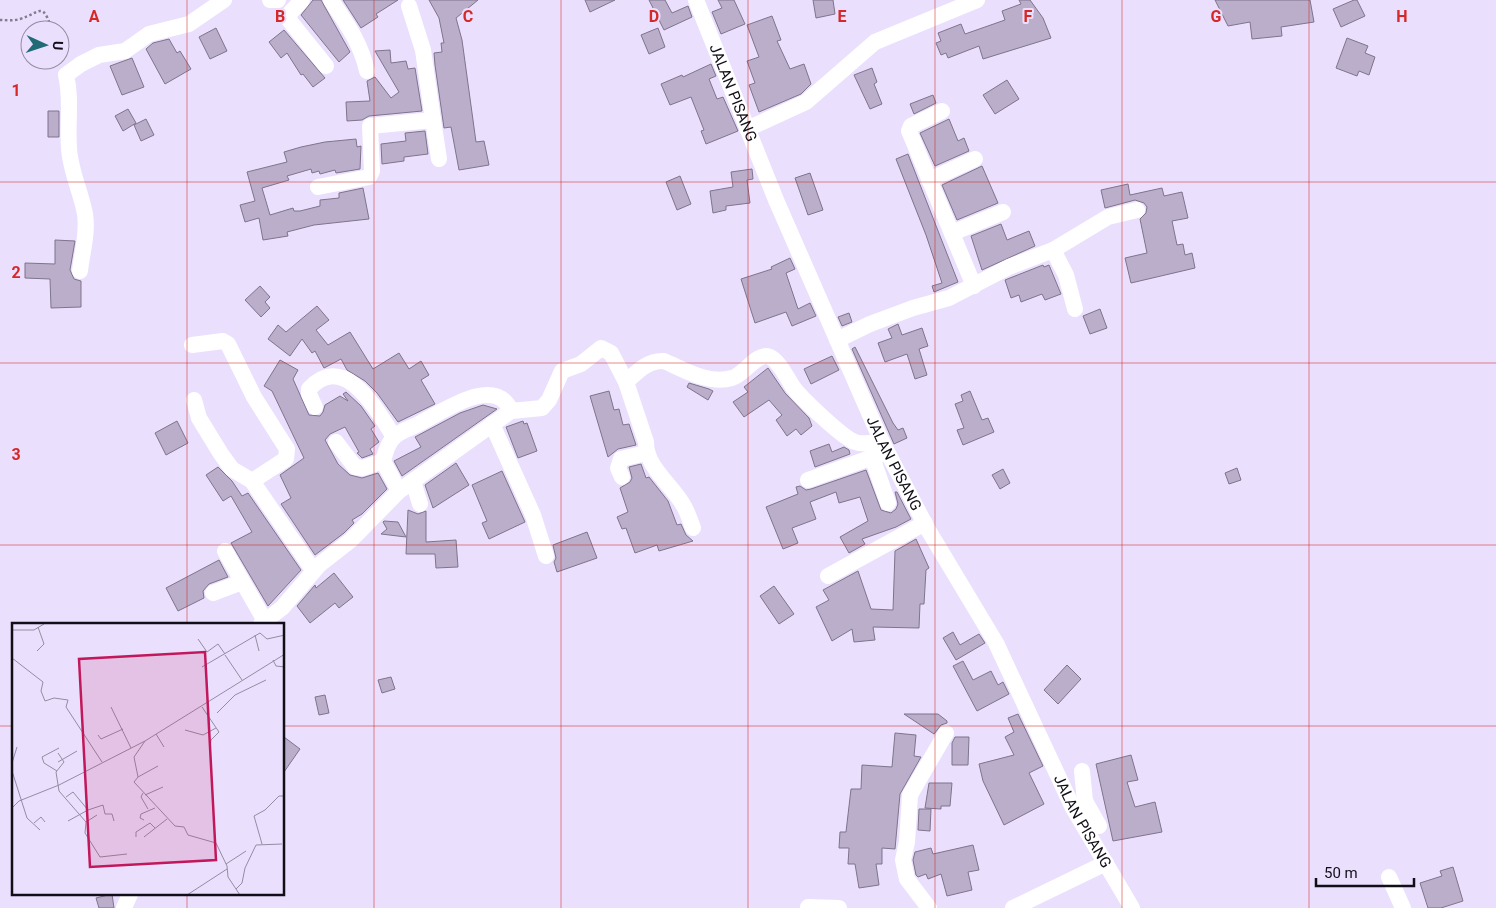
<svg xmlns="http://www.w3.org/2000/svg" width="1496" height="908" viewBox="0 0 1496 908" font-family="Roboto,sans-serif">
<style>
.building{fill:#bbaeca;stroke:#7f738d}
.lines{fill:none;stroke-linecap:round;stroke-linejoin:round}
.path{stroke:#837b90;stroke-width:2.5;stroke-dasharray:2.5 2.5;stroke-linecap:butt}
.minor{stroke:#fff;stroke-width:16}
.grid{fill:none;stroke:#d62828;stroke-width:1;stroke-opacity:0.55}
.labels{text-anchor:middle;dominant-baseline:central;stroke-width:4;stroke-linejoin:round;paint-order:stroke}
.street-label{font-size:15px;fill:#120e18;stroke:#eae0fe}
.inset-road{fill:none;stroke:#948ca2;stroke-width:1}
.view{fill:#c2185b;fill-opacity:0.15;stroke:#c2185b;stroke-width:2.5}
.inset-edge{fill:none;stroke:#120e18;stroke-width:2.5}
.grid-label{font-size:16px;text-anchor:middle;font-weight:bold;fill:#d62828;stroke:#eae0fe;stroke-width:4;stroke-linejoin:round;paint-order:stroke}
</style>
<rect width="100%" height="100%" fill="#eae0fe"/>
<!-- building -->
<path class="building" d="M 313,0 L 321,0 L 350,52 L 339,62 L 301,15 Z
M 343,0 L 398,0 L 376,14 L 378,17 L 361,28 Z
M 429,0 L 478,0 L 456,18 L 462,40 L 476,142 L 484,141 L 489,165 L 459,170 L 451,127 L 444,128 L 435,65 L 434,53 L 442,52 L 441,43 L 444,43 L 439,18 Z
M 585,0 L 615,0 L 590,12 Z
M 649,0 L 665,0 L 672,13 L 688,6 L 692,17 L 664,30 Z
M 718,0 L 734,0 L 745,24 L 721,34 L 712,12 L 722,8 Z
M 813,0 L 833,0 L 835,14 L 816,18 Z
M 1019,0 L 1030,0 L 1043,18 L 1051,38 L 983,59 L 979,46 L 948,58 L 946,53 L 941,55 L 936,43 L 941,41 L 938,33 L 961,24 L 965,34 L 1005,20 L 1002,11 L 1021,4 Z
M 1215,0 L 1310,0 L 1314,22 L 1281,27 L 1282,36 L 1252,39 L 1250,22 L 1228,26 Z
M 1354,0 L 1357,0 L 1365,16 L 1341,27 L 1333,9 Z
M 772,16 L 781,40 L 777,41 L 790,69 L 804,64 L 811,84 L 801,94 L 759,112 L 749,85 L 755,83 L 747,61 L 759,57 L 747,25 Z
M 216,28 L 227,51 L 210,59 L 199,37 Z
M 658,28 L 665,47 L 649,54 L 641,35 Z
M 284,30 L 325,78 L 313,87 L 303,74 L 301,75 L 287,53 L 281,58 L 269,42 Z
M 1347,38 L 1368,46 L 1365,53 L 1375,57 L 1369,75 L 1359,71 L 1357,76 L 1336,68 Z
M 169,39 L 177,53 L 180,51 L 191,69 L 165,84 L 146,49 L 153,43 Z
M 390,50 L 391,63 L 406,61 L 408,69 L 415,68 L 422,111 L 369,116 L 362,120 L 347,121 L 346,102 L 370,101 L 367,81 L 375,77 L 391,98 L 399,92 L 375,51 Z
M 132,58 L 144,87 L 122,95 L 110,66 Z
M 711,64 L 716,76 L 709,79 L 717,99 L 723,97 L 738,131 L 706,144 L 701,131 L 704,130 L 691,97 L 670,105 L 661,84 L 682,75 L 683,77 Z
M 872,68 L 877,82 L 874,84 L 882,104 L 870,109 L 854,75 Z
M 1007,80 L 1019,99 L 995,114 L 983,95 Z
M 933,95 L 936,103 L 914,114 L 910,104 Z
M 128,109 L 136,123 L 123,131 L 115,116 Z
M 48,111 L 59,111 L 59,137 L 48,137 Z
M 146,119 L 154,135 L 141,141 L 134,125 Z
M 949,119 L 958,141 L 964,138 L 969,151 L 935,166 L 920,133 Z
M 425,131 L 428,154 L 404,157 L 404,161 L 382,164 L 381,144 L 406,141 L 405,133 Z
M 356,139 L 357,147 L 361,146 L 360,169 L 336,173 L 335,170 L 320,174 L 319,171 L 312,173 L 311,169 L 287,176 L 289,180 L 262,188 L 270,215 L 293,208 L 294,211 L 300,211 L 320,206 L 320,200 L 339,198 L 339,193 L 363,188 L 369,219 L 314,225 L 287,232 L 288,236 L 263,240 L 259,218 L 245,222 L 240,205 L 255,201 L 247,172 L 287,162 L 284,152 L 301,147 L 325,142 Z
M 908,154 L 958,282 L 934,292 L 932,286 L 942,283 L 926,235 L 896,159 Z
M 982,166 L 998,203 L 957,220 L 942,185 Z
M 752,169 L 753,179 L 747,180 L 750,203 L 726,206 L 726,210 L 713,213 L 710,191 L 733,187 L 731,172 Z
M 810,173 L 823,210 L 808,215 L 795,178 Z
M 680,176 L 691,204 L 677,210 L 666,182 Z
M 1128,184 L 1130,195 L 1162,188 L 1164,196 L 1182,192 L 1188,218 L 1172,221 L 1177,245 L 1183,244 L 1185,255 L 1192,253 L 1195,268 L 1131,283 L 1125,258 L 1147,253 L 1140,219 L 1146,213 L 1147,207 L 1144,203 L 1135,200 L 1105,208 L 1101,190 Z
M 1001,224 L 1007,240 L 1029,231 L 1035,246 L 982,270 L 971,236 Z
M 55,240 L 75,241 L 70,270 L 74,279 L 81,281 L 81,307 L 51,308 L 50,279 L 25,278 L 25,263 L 55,264 Z
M 790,258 L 795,269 L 786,273 L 798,309 L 810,303 L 816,316 L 792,326 L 786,312 L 755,323 L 741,279 L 772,269 L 771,267 Z
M 1043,265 L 1044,267 L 1049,265 L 1061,294 L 1045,300 L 1042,294 L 1021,302 L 1019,295 L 1011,298 L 1005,280 Z
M 260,286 L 270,297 L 265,302 L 270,308 L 261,317 L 245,300 Z
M 317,306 L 329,320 L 316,330 L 328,345 L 350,332 L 373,369 L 399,353 L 409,369 L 421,361 L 429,375 L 421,380 L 435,404 L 398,422 L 377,393 L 365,381 L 347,370 L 341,359 L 324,368 L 315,351 L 312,353 L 302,339 L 290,356 L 268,339 L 278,325 L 286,332 Z
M 1100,309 L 1107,328 L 1090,334 L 1083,316 Z
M 849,313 L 852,322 L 842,326 L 838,317 Z
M 898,324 L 902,335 L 922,328 L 928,346 L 919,349 L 927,375 L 915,379 L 907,354 L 885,362 L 878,343 L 892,338 L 888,329 Z
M 855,347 L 893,423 L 898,430 L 903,428 L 907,438 L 894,444 L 852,349 Z
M 832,356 L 839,370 L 811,384 L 804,369 Z
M 280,360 L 298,370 L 293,379 L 309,415 L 320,416 L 323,412 L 325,405 L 340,396 L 348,401 L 343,394 L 346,392 L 361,406 L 375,426 L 371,429 L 379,442 L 370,449 L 373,454 L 362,458 L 357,453 L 359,452 L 345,427 L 330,434 L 325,440 L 338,464 L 350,475 L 362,478 L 378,473 L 387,489 L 362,514 L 352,520 L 354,523 L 344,533 L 315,555 L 281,504 L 291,498 L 280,475 L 304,458 L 272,391 L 264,386 Z
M 768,368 L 785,393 L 809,418 L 812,426 L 801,435 L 796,429 L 787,436 L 776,420 L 782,415 L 769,400 L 744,417 L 733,402 L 748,392 L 744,387 Z
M 689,383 L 709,389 L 713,391 L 708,400 L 687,387 Z
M 609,391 L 614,410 L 619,409 L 623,425 L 629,424 L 636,445 L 618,449 L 608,457 L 590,396 Z
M 970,391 L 982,420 L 988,418 L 994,432 L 963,445 L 957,430 L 964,428 L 955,404 L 963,401 L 961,395 Z
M 483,405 L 497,409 L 402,476 L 394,461 L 421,447 L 415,437 L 460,413 Z
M 177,421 L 188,443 L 166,455 L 155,433 Z
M 523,421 L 524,424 L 527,423 L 537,451 L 518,458 L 506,427 Z
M 829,444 L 832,452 L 844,447 L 849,450 L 850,454 L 815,467 L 810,451 Z
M 456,463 L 469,485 L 433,508 L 425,485 Z
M 641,464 L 646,478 L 649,477 L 668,501 L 677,525 L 681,524 L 686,535 L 693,541 L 659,551 L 657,545 L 635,553 L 626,528 L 622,529 L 617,517 L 628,512 L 620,488 L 630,482 L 632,478 L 629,467 Z
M 218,467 L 232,481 L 242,496 L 248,493 L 301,570 L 268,606 L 231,543 L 252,532 L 231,496 L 223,501 L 206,475 Z
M 1237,468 L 1241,480 L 1229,484 L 1225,473 Z
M 1003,469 L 1010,483 L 1000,489 L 992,475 Z
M 866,470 L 881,510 L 891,513 L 896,509 L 898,504 L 895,492 L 897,492 L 911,519 L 896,527 L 862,539 L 865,544 L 849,553 L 840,537 L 868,521 L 860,497 L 839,503 L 836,492 L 810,502 L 816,519 L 792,528 L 798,543 L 783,549 L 766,507 L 798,494 L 796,487 L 800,486 L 806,490 L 811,489 Z
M 502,471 L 525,522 L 489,539 L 482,523 L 487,521 L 472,485 Z
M 408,510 L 418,514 L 426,511 L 426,542 L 456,540 L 458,567 L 436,568 L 435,554 L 406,554 Z
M 384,521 L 398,522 L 406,537 L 381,534 L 387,529 L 383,522 Z
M 587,532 L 597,558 L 557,572 L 554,562 L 556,558 L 553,545 Z
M 916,539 L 929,568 L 926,570 L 924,604 L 920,604 L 919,628 L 873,627 L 875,640 L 854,642 L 852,629 L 832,641 L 816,607 L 829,600 L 823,590 L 858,571 L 871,609 L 893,610 L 895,551 Z
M 219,560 L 228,577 L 209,584 L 203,591 L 204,598 L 178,611 L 166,588 Z
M 334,573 L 353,597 L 339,608 L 335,603 L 310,623 L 297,606 L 315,585 L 316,588 Z
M 774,586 L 794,614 L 779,624 L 760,596 Z
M 953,632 L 960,645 L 979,634 L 985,643 L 956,660 L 943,638 Z
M 963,661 L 973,680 L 991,671 L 998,685 L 1003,682 L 1009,694 L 977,711 L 953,666 Z
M 1067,665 L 1081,679 L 1058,704 L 1044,690 Z
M 391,677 L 395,689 L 382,693 L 378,680 Z
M 325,695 L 329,713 L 319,715 L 315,697 Z
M 904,714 L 938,714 L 947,721 L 947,723 L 941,725 L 934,734 Z
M 1018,714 L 1043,766 L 1029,773 L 1044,804 L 1004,825 L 983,781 L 979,764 L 1014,755 L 1005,737 L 1014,732 L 1008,718 Z
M 895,733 L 916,735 L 914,756 L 921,757 L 900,794 L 895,849 L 882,848 L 882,864 L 876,864 L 879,885 L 859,888 L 855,864 L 848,864 L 849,848 L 839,848 L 840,832 L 846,832 L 851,789 L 861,789 L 862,765 L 892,767 Z
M 284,737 L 300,749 L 284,772 Z
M 955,737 L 969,737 L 968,765 L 952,765 L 952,743 Z
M 1131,755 L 1138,780 L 1127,782 L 1135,807 L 1155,802 L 1162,832 L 1113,841 L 1096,764 Z
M 929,783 L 952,783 L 950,806 L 941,806 L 941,809 L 925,808 Z
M 919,809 L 931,809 L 930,831 L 918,830 Z
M 973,845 L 979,870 L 968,872 L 972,890 L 947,896 L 941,874 L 928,879 L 926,874 L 918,877 L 916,875 L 913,860 L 915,852 L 931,848 L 933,854 Z
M 1453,867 L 1463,901 L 1441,908 L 1428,908 L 1420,883 L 1442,876 L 1440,871 Z
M 112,894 L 114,908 L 99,908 L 96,898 Z"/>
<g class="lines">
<!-- path -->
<path class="path" d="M 0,20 C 6,20 14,21 20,19 C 42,12 42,1 52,30
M 60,55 L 62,62"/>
<!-- minor -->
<g class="minor">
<path d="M 270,0 L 278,0"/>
<path d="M 302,0 L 290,13 L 289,20 L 326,66"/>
<path d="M 331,0 C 347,25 360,41 367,71"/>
<path id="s1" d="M 696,0 L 776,200 L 881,440 L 927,528 L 996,643 L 1073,808 L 1132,908"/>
<path d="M 942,111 L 911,126 L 909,131 L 974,286"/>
<path d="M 433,120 L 439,159"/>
<path d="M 747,129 L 806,102 L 875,42 L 977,0"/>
<path d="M 929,180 L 975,159"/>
<path d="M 318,187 L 369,177 L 372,171 L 370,126 L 433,120 L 423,50 L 409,6"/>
<path d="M 952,233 L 1003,212"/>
<path d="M 1053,250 L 1066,275 L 1075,309"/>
<path d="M 80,271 C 82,252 88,234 85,214 C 81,192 70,170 69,148 C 67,123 72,100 66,75 L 81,64 L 99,55 L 125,51 L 149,34 L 189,24 L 224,0"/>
<path d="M 837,340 L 870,324 L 913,308 L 949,298 L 1009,267 L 1053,250 L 1108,217 L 1137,210"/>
<path d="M 192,345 L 223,341 L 228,344 L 254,397 L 287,449 L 286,459 L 252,481"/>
<path d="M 626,382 L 646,442 C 646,467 670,483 682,503 C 687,510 690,520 693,528"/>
<path d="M 194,400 L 199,418 L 221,454 L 232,469 L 252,481 L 313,570"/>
<path d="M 315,407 L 309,394 L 309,389 C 345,350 377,411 394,437"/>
<path d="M 492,424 L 533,515 L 546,556"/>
<path d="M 336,442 L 355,467 L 363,468 L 383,461"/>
<path d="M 872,457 L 888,503"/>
<path d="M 622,477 L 618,468 L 621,459 L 646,453"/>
<path d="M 808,480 L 887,452"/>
<path d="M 413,481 L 420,504"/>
<path d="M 399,491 L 383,461 C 385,453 388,442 395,436 C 402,430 414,427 422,422 C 444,411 496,374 511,411"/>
<path d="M 225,551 L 265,621"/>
<path d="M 828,576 L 925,523"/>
<path d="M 213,593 L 242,582"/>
<path d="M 261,624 L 282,608 L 319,565 L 351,540 L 399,491 L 511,411 L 542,408 L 549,400 L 562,371 L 581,364 L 601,348 L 611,353 L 626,382 C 637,372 648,360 664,361 C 685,370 709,385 732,378 C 744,375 758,351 770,357 C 779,361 787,378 793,387 C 801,398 843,438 855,442 C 864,445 872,443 881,440"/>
<path d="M 1085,801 L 1099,826"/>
<path d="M 1073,808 L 1085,801 L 1082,771"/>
<path d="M 1389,877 L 1403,908"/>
<path d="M 808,907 L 839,908"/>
<path d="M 124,908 L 130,894"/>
<path d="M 929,908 L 907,879 L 903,860 L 907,842 L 910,795 L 946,733"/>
<path d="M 1013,908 L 1106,863"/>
</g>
</g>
<!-- grid -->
<path class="grid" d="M 187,0 L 187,624M 374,0 L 374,908M 561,0 L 561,908M 748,0 L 748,908M 935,0 L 935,908M 1122,0 L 1122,908M 1309,0 L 1309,908M 0,182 L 1496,182M 0,363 L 1496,363M 0,545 L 1496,545M 0,726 L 14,726M 284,726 L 1496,726M 187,894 L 187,908"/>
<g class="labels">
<!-- street labels -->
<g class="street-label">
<text stroke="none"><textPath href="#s1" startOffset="100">JALAN PISANG</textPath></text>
<text stroke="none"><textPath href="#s1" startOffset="504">JALAN PISANG</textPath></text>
<text stroke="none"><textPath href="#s1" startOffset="909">JALAN PISANG</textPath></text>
</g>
</g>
<!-- overview -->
<g transform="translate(12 623)">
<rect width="272" height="272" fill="#eae0fe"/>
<path class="inset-road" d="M 0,7 L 22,7 L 32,1M 243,12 L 247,28M 186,16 L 195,29 L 206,21 L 213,31M 25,28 L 32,21 L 26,4M 213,32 L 230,57M 0,35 L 31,59 L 29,68 L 33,78 L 42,75 L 56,77 L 54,84 L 90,139M 261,37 L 264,43 L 273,44M 190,44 L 248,10 L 255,16 L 273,12M 99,84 L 119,125M 190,84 L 207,109 L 199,117 L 198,125M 205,90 L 223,72 L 254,57M 173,107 L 191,112 L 204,105M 144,111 L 152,124M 86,112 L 89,116 L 111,106M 133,118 L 122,134 L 126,154 L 122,159 L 163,203 L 172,204 L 176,212 L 204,220 L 215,243 L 216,254 L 228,272M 46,130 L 52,139 L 44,149 L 47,168 L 74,199 L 85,192M 46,139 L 65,128M 0,140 L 5,124M 0,148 L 15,195 L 28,207M 45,148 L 32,140 L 30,134 L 47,125M 126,154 L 146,143M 131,170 L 129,174 L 136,186M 133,172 L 151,164M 54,174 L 61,169 L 76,187 L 56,198M 0,185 L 7,178 L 47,162 L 133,118 L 273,31M 76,187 L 91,182 L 93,191 L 100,191 L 102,198M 132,197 L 128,195 L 129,191 L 143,185M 74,199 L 73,210 L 88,234 L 115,231M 22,200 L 29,194 L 33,199M 124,214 L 124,209 L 138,200 L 143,205M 132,214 L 155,196M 250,221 L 242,193 L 253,187 L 267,173 L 273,173M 214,241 L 234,228M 224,266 L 230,260 L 233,245 L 244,222 L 270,221M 175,272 L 215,246"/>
<path class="view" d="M 193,29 L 204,237 L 78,244 L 67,36 Z"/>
<rect width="272" height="272" class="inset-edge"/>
</g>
<g class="grid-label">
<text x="94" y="22">A</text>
<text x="280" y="22">B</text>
<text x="468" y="22">C</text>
<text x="654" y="22">D</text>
<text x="842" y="22">E</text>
<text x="1028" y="22">F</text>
<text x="1216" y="22">G</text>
<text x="1402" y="22">H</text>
<text x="16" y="96">1</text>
<text x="16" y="278">2</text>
<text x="16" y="460">3</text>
</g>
<!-- north arrow -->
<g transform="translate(45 45) rotate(93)"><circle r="24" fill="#eae0fe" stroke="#948ca2"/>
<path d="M0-4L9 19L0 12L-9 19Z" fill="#216b76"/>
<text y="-8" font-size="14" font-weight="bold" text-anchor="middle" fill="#120e18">U</text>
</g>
<!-- scale -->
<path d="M1316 878v8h98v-8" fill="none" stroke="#120e18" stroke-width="2.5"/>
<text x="1324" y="878" font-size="15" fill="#120e18" stroke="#eae0fe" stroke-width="4" paint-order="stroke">50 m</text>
</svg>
